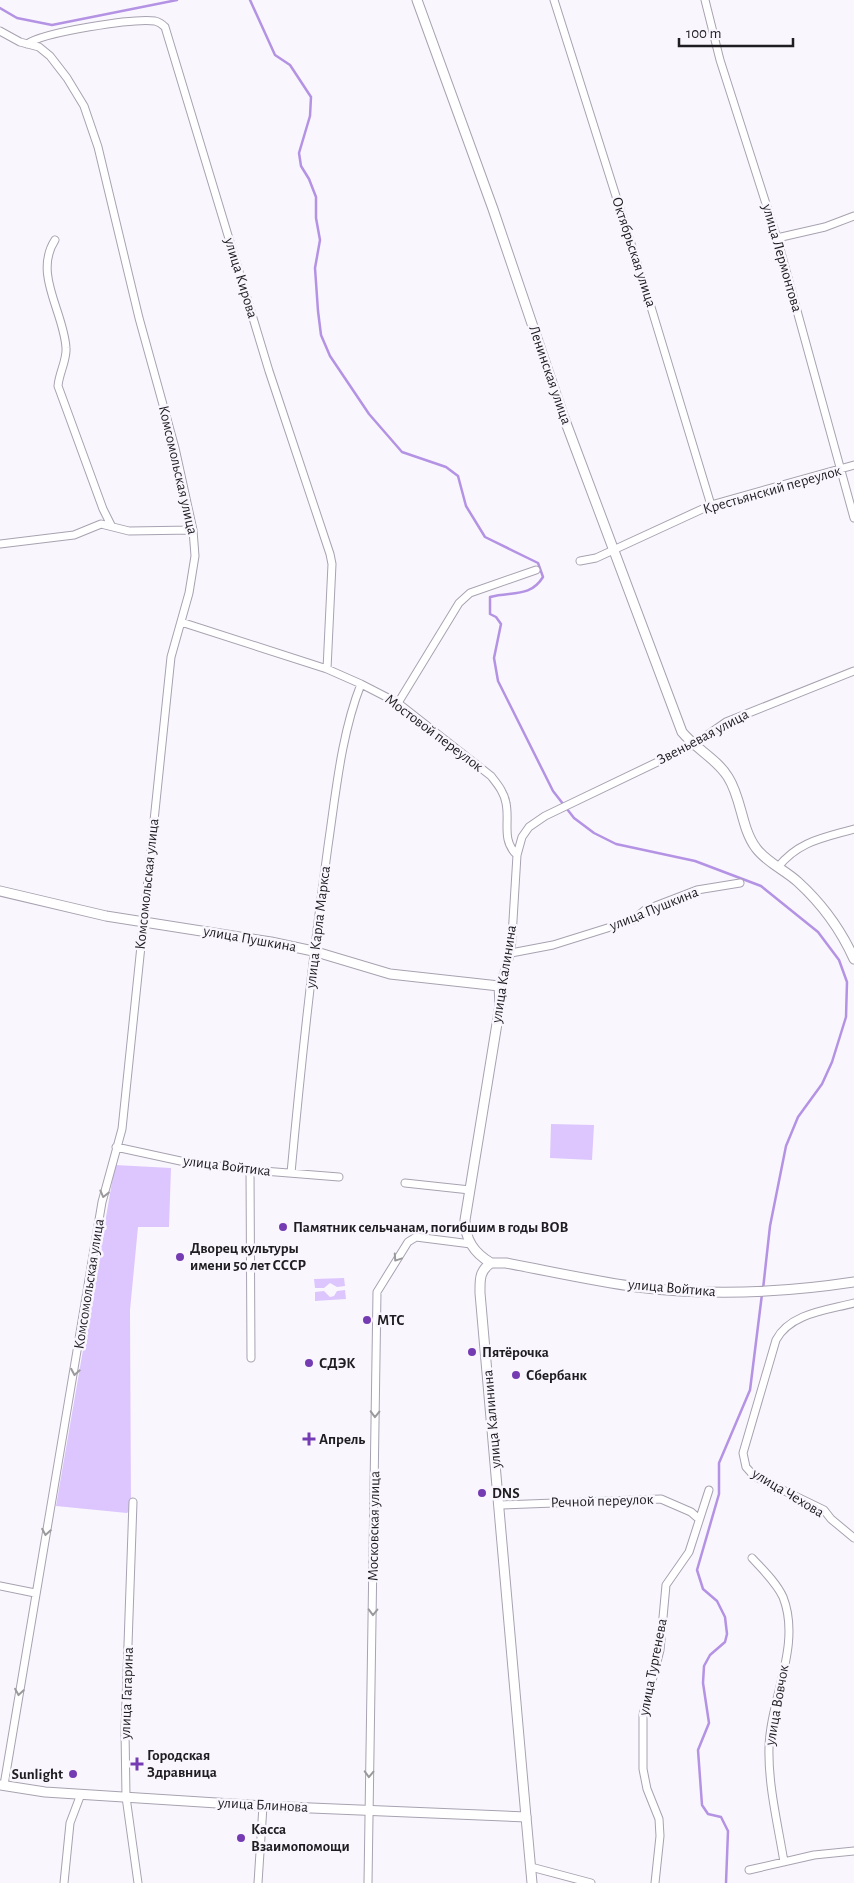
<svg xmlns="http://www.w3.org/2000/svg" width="854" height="1883" viewBox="0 0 854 1883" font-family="'Alegreya Sans',sans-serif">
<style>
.green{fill:#dcc6fd}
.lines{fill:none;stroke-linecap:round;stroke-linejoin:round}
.stream{stroke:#b492e4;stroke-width:2.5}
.minor-casing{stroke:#a8a2b1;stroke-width:9}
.tertiary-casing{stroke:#a8a2b1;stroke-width:11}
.secondary-casing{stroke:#a8a2b1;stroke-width:11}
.minor{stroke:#fff;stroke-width:7}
.tertiary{stroke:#fff;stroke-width:9}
.secondary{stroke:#fff;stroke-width:9}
.oneway{stroke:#9a999c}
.poi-dot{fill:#753bb2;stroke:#f9f7fd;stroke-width:2}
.labels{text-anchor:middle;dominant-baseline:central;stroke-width:5;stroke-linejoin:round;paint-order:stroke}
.street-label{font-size:15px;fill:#1f1d22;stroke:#f9f7fd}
.poi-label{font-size:15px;font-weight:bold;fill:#1f1d22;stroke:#f9f7fd;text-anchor:start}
</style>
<rect width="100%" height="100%" fill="#f9f7fd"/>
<!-- green -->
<path class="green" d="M 551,1124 L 594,1125 L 592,1160 L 550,1158 Z
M 115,1165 L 171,1168 L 169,1227 L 138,1227 L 130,1310 L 131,1509 L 127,1513 L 56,1506 Z
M 344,1278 L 345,1286 L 337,1287 L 330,1283 L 324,1288 L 315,1288 L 314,1279 Z
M 345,1290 L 346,1299 L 315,1301 L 315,1292 L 324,1291 L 330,1297 L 334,1296 L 337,1291 Z"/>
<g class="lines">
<!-- stream -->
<path class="stream" d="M 250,0 L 275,55 L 290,65 L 311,97 L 310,116 L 299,153 L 301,166 L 309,179 L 316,197 L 316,218 L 320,240 L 315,268 L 318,311 L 321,335 L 330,356 L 369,414 L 402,452 L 446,467 L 458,476 L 466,506 L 485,537 L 538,563 L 543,577 C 530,598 512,591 490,597 L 490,614 L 496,617 L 501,624 L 494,658 L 498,681 L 553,791 L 574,818 L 594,833 L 616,844 L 695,861 L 761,886 L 818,932 L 839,960 L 847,982 L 846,1017 L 832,1062 L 822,1084 L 798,1117 L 786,1146 L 770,1226 L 763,1289
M 0,8 L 17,18 L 52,25 L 177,0
M 726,1883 L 728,1831 L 721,1817 L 708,1814 L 702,1805 L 698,1750 L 709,1723 L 703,1683 L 704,1666 L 710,1655 L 725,1642 L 727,1634 L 725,1617 L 717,1601 L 703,1589 L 697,1570 L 719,1494 L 719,1463 L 750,1390 L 762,1294"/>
<defs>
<path id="minor" d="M 554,0 L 651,307 L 711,505
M 705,0 L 720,60 L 777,238 L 854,518
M 0,31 L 20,42 L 39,47 L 50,56 L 67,78 L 84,106 L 98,147 L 139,318 L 175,448 L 193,530 L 195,556 L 189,593 L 171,657 L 122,1129 L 102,1202 L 4,1785
M 27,44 C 44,32 134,18 155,21 C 159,22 162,24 165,27 L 269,371 L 330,554 L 332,564 L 327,669
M 777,238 L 825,227 L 854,216
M 55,240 C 33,274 64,312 66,348 C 67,360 59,373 58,386 L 103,509 L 111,525
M 0,544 L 74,535 L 101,524 L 129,531 L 193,530
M 580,561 L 596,558 L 711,505 L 854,465
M 181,622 L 327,669 L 361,684 L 398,703 L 491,776 C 498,785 504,792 506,803 C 510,822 501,840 517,855
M 398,703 L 459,603 L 470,593 L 536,570
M 778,867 C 799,841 823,838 854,829
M 511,953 L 553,945 L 633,920 L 645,910 L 697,890 L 740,883
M 499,986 L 511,953 L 517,855 L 522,837 L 529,827 L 545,816 L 693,745 L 726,722 L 854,671
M 116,1147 L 185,1162 L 250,1170 L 339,1177
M 250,1170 L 251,1358
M 291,1173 C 301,1064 313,955 328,846 C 336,792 341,735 361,684
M 405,1183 L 470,1190
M 854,1303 C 828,1310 790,1313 776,1340 L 743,1453 L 746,1467 L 754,1476 L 824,1510 L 831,1519 L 854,1538
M 133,1502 L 125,1730 L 126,1797 L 138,1883
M 500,1505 L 661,1499 L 691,1512 L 699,1519
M 752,1558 C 763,1570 776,1582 783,1597 C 802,1645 770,1699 769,1748 C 768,1785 778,1825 784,1862
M 0,1586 L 35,1593
M 531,1867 L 591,1883
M 749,1870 L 814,1855 L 854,1851
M 64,1883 L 70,1823 L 81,1794
M 258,1883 L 263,1806
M 368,1883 L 377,1292 L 408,1242 L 416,1237 L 471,1244
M 655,1883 L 660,1836 L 659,1819 L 647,1789 L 643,1769 L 643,1715 L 660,1650 L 666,1585 L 689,1552 L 709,1490"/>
<path id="tertiary" d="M 417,0 L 493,209 L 563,415 L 682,732 C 696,749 717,759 728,777 C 742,799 741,828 756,848 C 766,862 785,870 798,882 C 821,903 841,930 854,959
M 526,1817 L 532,1883"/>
<path id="secondary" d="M 0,891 L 106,916 L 271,942 L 313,951 L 390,974 L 499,986 L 500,1005 L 465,1220 C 465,1240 474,1253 491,1263
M 491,1263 L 506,1263 C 549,1271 593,1281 637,1287 C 709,1296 782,1293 854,1282
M 0,1785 L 45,1792 L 263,1806 L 526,1817 L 480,1293 C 480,1280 479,1271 491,1263"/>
</defs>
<!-- minor casing -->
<use href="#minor" class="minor-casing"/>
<!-- tertiary casing -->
<use href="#tertiary" class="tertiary-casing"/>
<!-- secondary casing -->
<use href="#secondary" class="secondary-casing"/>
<!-- minor -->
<use href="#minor" class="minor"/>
<!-- tertiary -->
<use href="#tertiary" class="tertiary"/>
<!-- secondary -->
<use href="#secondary" class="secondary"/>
</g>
<!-- one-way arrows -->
<defs><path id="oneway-chevron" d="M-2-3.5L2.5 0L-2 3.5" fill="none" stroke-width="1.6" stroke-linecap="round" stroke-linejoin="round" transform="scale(1.25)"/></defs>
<g class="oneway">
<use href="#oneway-chevron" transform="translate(104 1194) rotate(104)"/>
<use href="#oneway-chevron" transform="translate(397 1258) rotate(124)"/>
<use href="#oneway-chevron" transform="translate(75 1372) rotate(100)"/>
<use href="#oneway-chevron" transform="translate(375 1414) rotate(91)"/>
<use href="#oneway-chevron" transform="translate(46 1532) rotate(100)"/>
<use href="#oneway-chevron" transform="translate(373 1612) rotate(91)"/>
<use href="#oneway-chevron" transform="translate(19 1692) rotate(99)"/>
<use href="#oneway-chevron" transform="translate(369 1774) rotate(92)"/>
</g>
<!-- markers -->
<g class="poi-dot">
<circle cx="283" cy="1227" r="5"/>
<circle cx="180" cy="1257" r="5"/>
<circle cx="367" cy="1320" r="5"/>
<circle cx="472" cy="1352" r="5"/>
<circle cx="309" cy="1363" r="5"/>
<circle cx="516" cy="1375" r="5"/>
<path d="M306.5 1431.5h5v5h5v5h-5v5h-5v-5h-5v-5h5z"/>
<circle cx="482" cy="1493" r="5"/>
<path d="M134.5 1756.5h5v5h5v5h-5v5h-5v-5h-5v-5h5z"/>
<circle cx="73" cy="1774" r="5"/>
<circle cx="241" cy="1838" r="5"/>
</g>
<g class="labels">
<!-- street labels -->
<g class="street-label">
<text transform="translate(634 252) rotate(72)">Октябрьская улица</text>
<text transform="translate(782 258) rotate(74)">улица Лермонтова</text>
<text transform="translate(241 278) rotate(73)">улица Кирова</text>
<text transform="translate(550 375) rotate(71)">Ленинская улица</text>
<text transform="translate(178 470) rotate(77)">Комсомольская улица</text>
<text transform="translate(772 490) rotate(-16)">Крестьянский переулок</text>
<text transform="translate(434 733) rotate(37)">Мостовой переулок</text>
<text transform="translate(703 737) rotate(-28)">Звеньевая улица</text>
<text transform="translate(147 884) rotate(-84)">Комсомольская улица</text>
<text transform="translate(654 909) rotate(-22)">улица Пушкина</text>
<text transform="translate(318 927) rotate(-83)">улица Карла Маркса</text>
<text transform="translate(250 939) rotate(10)">улица Пушкина</text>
<text transform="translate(504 974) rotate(-81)">улица Калинина</text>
<text transform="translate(227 1166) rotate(7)">улица Войтика</text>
<text transform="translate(89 1284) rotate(-81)">Комсомольская улица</text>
<text transform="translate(672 1288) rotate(5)">улица Войтика</text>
<text transform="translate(492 1419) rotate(-95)">улица Калинина</text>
<text transform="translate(788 1493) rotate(31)">улица Чехова</text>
<text transform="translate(602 1501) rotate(-2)">Речной переулок</text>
<text transform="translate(374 1526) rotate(-89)">Московская улица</text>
<text transform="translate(653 1667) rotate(-79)">улица Тургенева</text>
<text transform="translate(127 1693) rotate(-88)">улица Гагарина</text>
<text transform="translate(777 1705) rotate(-80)">улица Вовчок</text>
<text transform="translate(263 1805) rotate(3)">улица Блинова</text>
</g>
<!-- poi labels -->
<g class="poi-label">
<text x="293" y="1227">Памятник сельчанам, погибшим в годы ВОВ</text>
<text x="190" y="1248">Дворец культуры<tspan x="190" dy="17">имени 50 лет СССР</tspan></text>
<text x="377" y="1320">МТС</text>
<text x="482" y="1352">Пятёрочка</text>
<text x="319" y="1363">СДЭК</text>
<text x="526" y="1375">Сбербанк</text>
<text x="319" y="1439">Апрель</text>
<text x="492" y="1493">DNS</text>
<text x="147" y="1755">Городская<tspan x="147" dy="17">Здравница</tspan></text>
<text x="63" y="1774" text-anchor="end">Sunlight</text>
<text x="251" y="1829">Касса<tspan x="251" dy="17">Взаимопомощи</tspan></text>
</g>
</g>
<!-- scale -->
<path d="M679 38v8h114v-8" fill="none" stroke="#1f1d22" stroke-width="2.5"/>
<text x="686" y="38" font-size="15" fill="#1f1d22" stroke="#f9f7fd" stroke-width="4" paint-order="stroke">100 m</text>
</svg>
